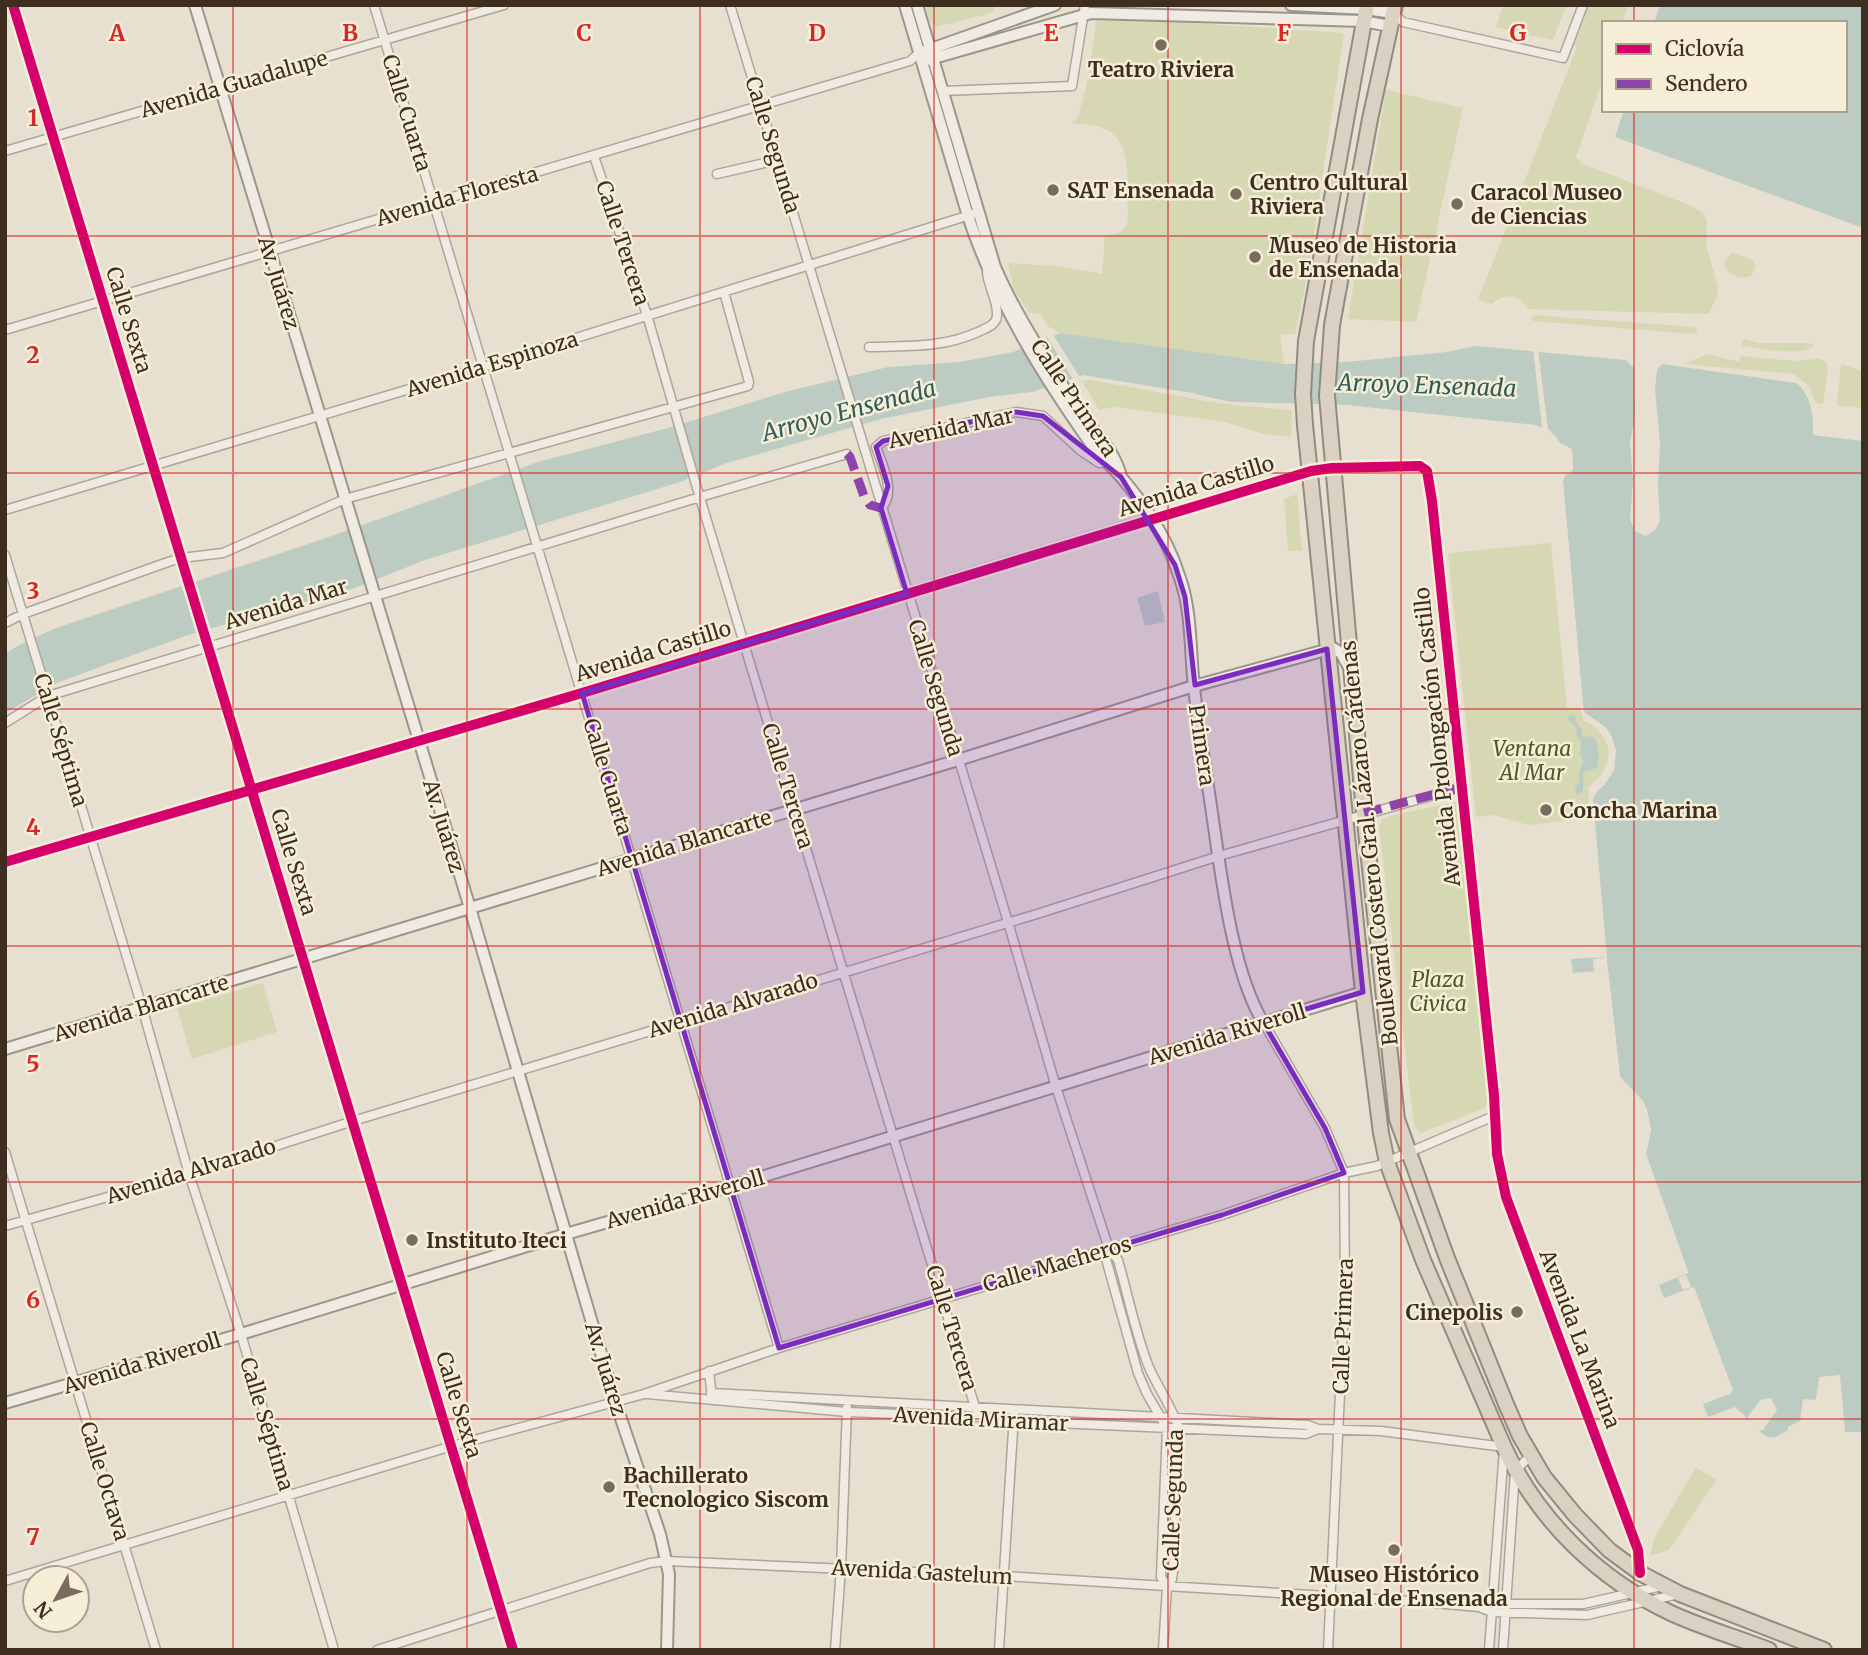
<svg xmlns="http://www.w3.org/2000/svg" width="1868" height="1655" viewBox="0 0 1868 1655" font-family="Merriweather,serif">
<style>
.green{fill:#d6d7b3}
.water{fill:#bcccc2}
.pier{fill:#e7e0d1}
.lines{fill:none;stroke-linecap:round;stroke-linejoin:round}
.street-casing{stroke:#ada599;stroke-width:11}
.secondary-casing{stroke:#9c958a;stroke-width:14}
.highway-casing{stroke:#928b80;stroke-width:18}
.street{stroke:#efebe3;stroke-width:8}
.secondary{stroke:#efebe3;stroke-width:10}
.highway{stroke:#dad1c2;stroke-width:14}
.quiet{stroke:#8e44ad;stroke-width:9;stroke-dasharray:18 9;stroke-linecap:butt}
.cycleway-casing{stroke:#f7eed8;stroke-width:15}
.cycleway{stroke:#d6006c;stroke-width:10}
.marked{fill:#7b2cbf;fill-opacity:0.2;stroke:#7b2cbf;stroke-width:5;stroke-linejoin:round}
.grid{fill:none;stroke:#d62828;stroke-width:2;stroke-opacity:0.55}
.poi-dot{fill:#786c5e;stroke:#f7eed8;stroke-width:2.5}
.labels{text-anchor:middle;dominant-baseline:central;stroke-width:5;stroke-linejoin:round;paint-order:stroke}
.poi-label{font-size:21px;font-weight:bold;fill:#3d2e20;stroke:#f7eed8;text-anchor:start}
.street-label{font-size:21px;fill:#3d2e20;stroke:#f7eed8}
.park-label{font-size:21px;font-style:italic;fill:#4d5a26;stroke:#f7eed8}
.water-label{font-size:23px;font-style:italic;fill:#2f5d5a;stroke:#f7eed8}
.grid-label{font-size:23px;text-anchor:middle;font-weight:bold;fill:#d62828;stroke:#f7eed8;stroke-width:5;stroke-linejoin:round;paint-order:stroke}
</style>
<rect width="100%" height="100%" fill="#e7e0d1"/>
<!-- green -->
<path class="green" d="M 926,5 L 997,5 L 991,13 L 936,27 L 928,18 Z
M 1503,5 L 1567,5 L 1553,40 L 1496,27 Z
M 1580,5 L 1628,5 L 1622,23 L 1604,23 L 1604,76 L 1576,157 L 1583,164 L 1687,204 L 1702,212 L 1707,220 L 1706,245 L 1718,287 L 1718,293 L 1709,314 L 1528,309 C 1519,294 1505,293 1492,304 L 1478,300 L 1577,47 L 1568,43 Z
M 1097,17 L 1344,33 L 1308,272 L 1295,334 L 1280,334 L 1284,364 L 1060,333 L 1049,327 L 1040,314 L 1029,313 L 1013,287 L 1008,263 L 1063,267 L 1102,274 L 1105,235 C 1112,235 1120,234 1125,228 C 1130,219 1127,205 1127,196 C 1129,152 1125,122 1072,124 L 1073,121 L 1078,118 L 1087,83 Z
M 1386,90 L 1463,108 L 1416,322 L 1348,319 Z
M 1732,253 L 1753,260 L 1756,267 L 1751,276 C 1739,280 1723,274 1725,260 Z
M 1533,315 L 1695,327 L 1698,331 L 1694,334 L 1533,321 L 1531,318 Z
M 1743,339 L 1759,343 L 1809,343 L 1815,345 C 1801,358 1759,348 1742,346 Z
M 1707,354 L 1736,361 L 1740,361 L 1740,356 L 1796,361 L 1819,358 L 1827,363 L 1828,368 L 1823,404 L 1816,403 L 1808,385 L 1793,374 L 1685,364 Z
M 1841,364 L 1863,371 L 1863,408 L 1837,405 Z
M 1091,380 L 1217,403 L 1292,410 L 1291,437 L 1264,434 L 1225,422 L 1116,407 L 1099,410 L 1082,381 Z
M 1297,494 L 1302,551 L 1288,551 L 1284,499 Z
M 1551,543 L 1567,708 L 1581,707 L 1583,720 C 1615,735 1617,767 1588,787 L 1590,818 L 1529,825 L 1494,815 L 1476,817 L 1448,553 Z
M 1457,802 L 1491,1100 L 1485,1108 L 1421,1133 L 1414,1126 L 1379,827 L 1382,819 L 1390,816 Z
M 263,983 L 277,1032 L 192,1059 L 177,1008 Z
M 1696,1467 L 1716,1480 L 1669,1550 L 1650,1556 L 1654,1539 Z"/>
<!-- water -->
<path class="water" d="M 1660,5 L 1863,5 L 1863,228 L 1615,137 L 1624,110 L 1845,110 L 1845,23 L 1654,23 Z
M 1060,333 L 1284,364 L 1346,362 L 1447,352 L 1476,346 L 1626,360 L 1634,368 L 1635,417 L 1630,443 L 1633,480 L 1630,520 L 1635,531 L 1646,536 L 1656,529 L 1660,520 L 1658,487 L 1660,442 L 1655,390 L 1657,370 L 1662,364 L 1796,383 C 1811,394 1814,418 1813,435 L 1863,441 L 1863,1432 L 1845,1432 L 1840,1375 L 1819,1377 L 1816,1400 L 1803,1399 L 1800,1421 L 1788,1427 L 1788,1430 C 1776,1437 1770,1442 1759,1431 L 1763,1430 L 1777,1410 L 1771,1398 L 1760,1400 L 1747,1418 L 1735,1407 L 1708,1417 L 1703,1404 L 1730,1394 L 1733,1390 L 1694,1287 L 1664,1298 L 1659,1285 L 1688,1273 L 1646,1154 L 1651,1130 L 1647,1110 L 1643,1101 L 1620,1077 L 1608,970 L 1573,973 L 1571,959 L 1607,957 L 1593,800 C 1595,791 1601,789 1606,782 C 1616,770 1617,742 1607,730 C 1601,722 1592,719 1585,713 L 1583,706 L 1563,481 L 1565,475 L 1571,473 L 1568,446 L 1562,445 L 1552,433 L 1536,425 L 1346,405 L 1230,402 L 1191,393 L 1083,375 L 1032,392 L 989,397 L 881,419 L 727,463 L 680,482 L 425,560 L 355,588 L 188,635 L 59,682 L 5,713 L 5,654 L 19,645 L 56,628 L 323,539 L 538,462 L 664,429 L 785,392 L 888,367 L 960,362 L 1013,352 Z
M 1158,591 L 1165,622 L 1145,626 L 1137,598 Z
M 1570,714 L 1576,717 L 1576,721 L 1582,730 L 1582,736 L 1594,737 C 1599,744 1600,759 1597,768 L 1583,772 L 1583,791 L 1578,795 L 1574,789 L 1580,781 L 1579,774 L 1583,761 L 1580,755 L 1581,741 L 1577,737 L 1576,727 L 1567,719 Z"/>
<!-- pier -->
<path class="pier" d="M 1052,333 L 1079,376 L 1191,393 L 1230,402 L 1346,405 L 1542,427 L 1533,349 L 1538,349 L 1548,429 L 1557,438 L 1558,442 L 1572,449 L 1573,470 L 1565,475 L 1563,481 L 1583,706 L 1585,713 L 1605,727 L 1611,735 L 1616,750 L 1614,770 L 1605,784 L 1593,795 L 1593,800 L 1601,906 L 1620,1077 L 1643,1101 L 1647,1110 L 1651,1130 L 1646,1154 L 1687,1268 L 1688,1273 L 1686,1275 L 1691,1287 L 1683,1290 L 1678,1278 L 1686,1275 L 1644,1154 L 1648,1127 L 1646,1113 L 1639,1100 L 1620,1084 L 1605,971 L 1594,971 L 1593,959 L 1603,958 L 1589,799 L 1590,793 L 1603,781 L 1610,769 L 1612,750 L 1608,737 L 1603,729 L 1581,713 L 1559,481 L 1563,473 L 1570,469 L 1568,451 L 1555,445 L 1548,432 L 1536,428 L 1346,409 L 1241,406 L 1083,378 L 1074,381 L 1046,335 Z"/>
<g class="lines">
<defs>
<path id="street" d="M 13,5 L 513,1650
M 374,5 L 779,1348
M 730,5 L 1008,922 L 1056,1087 L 1109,1249 L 1118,1260 C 1128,1295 1135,1331 1148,1365 C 1157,1387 1172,1406 1179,1429 L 1173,1572 L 1172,1579 L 1167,1587 L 1163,1650
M 1393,13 L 1403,22 L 1563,58 L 1583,5
M 943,91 L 1072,86 L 1085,5
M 5,151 L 504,5
M 594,156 L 647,315 L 697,488 L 978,1417
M 717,174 L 777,160
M 5,330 L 910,61 L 919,53
M 869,347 C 907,346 943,348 978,332 C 986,328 997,325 997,315 C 998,301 988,287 987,272
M 881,508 C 897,493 882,464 876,447 L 883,441 L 1016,412 L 1043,416 L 1081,451 L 1099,463 L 1108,462
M 5,510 L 483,367 L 973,214
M 1151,519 L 1311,471 L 1332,468 L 1410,465 C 1433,466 1429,482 1432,501 L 1494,1095 L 1497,1154 L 1506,1197 L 1638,1550 L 1640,1573
M 5,555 L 142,1007 L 189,1174 L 241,1334 L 334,1650
M 5,623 L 23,614 L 168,562 L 181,558 L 223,553 L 345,499 L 748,386 L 749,382 L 724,292
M 5,723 L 48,696 L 700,497 L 847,454
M 1263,1022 L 1325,1128 L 1344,1173 L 1345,1286 L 1328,1650
M 5,1152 L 156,1650
M 5,1226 L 189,1174 L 353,1121 L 1037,914 L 1219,856 L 1462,787
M 1109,1249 L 1106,1259 L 1138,1373 L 1147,1394 L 1167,1428 L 1161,1577 L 1167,1587
M 709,1371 L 712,1398
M 711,1393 L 1308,1425 L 1318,1429 L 1381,1431 L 1504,1447
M 647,1394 L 847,1412 L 978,1417 L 1013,1421 L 1306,1434 L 1318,1429
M 5,1581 L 452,1446 L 644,1394 L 779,1348 L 1222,1215 L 1344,1173 L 1377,1166 L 1494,1116
M 1489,1604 L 1583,1604 L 1662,1586
M 377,1650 L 650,1563 L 667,1561 L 1004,1576 L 1424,1602 L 1479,1607 L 1492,1612 L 1587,1615 L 1679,1594
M 835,1650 L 841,1568 L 847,1408
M 999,1650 L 1014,1415
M 1489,1650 L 1504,1450
M 1503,1650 L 1515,1471 L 1531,1455"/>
<path id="secondary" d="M 195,5 L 470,908 L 615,1401 L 660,1534 L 669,1574 L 667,1650
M 905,5 L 968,216 C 996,301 1044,378 1096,451 C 1104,461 1114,468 1122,478 C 1146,506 1169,542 1180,578 C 1192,612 1190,652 1194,688 C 1199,730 1206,771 1212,813 C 1221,874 1232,971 1263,1022
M 917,5 L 995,267 C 1017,318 1050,367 1081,413 C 1096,436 1113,447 1121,476
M 1291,5 L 1366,9 L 1393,13
M 925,51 L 1055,5
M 927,60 L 1091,13 L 1363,21 L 1389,26
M 5,862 L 582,693 L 1151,519
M 5,1049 L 958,760 L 1194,686 L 1333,648 L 1341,653 L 1350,669
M 5,1403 L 241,1334 L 566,1234 L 732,1186 L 1363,992"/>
<path id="highway" d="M 1367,5 L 1306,341 L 1303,394 L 1305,425 L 1363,992 L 1381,1133 L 1387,1162 L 1423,1260 L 1504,1447 C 1538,1520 1599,1580 1673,1614 C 1704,1628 1738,1638 1769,1650
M 1395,5 L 1370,119 L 1332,325 L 1327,396 L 1364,813 L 1397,1119 L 1447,1258 L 1506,1404 L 1520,1436 L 1544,1477 L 1575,1515 L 1609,1550 L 1640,1573 L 1680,1594 L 1824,1650"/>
</defs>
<!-- street casing -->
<use href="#street" class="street-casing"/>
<!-- secondary casing -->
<use href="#secondary" class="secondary-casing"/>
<!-- highway casing -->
<use href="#highway" class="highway-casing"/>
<!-- street -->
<use href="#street" class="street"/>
<!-- secondary -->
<use href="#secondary" class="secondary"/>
<!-- highway -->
<use href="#highway" class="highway"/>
<!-- quiet -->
<path class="quiet" d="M 847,454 L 850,457 L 864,496 L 870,505 L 881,508
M 1364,813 L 1462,787"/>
<defs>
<path id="cycleway" d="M 13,5 L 513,1650
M 5,862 L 582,693 L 1311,471 L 1332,468 L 1420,466 L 1427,471 L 1432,501 L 1494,1095 L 1497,1154 L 1506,1197 L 1638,1550 L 1640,1573"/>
</defs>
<!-- cycleway casing -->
<use href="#cycleway" class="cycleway-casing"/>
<!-- cycleway -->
<use href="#cycleway" class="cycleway"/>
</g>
<!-- marked area -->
<path class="marked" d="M 1016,412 L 1043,416 L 1121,477 L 1175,565 L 1185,597 L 1195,685 L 1327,649 L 1363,992 L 1263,1022 L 1325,1128 L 1344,1173 L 1222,1215 L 779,1348 L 582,693 L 907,594 L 881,508 L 888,486 L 876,447 L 883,441 Z"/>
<!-- grid -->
<path class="grid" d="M 233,5 L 233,1650M 467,5 L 467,1650M 700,5 L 700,1650M 934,5 L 934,1650M 1168,5 L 1168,1650M 1401,5 L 1401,1650M 1634,5 L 1634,23M 1634,110 L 1634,1650M 5,236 L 1863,236M 5,473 L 1863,473M 5,709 L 1863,709M 5,946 L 1863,946M 5,1182 L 1863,1182M 5,1419 L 1863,1419"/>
<!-- markers -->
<g class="poi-dot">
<circle cx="1161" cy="45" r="7"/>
<circle cx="1053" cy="190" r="7"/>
<circle cx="1236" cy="194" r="7"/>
<circle cx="1457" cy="204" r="7"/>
<circle cx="1255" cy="257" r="7"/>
<circle cx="1546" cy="810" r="7"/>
<circle cx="412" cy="1240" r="7"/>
<circle cx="1517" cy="1312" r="7"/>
<circle cx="609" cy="1487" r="7"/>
<circle cx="1394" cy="1550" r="7"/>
</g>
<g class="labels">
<!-- poi labels -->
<g class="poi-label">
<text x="1161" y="69" text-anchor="middle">Teatro Riviera</text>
<text x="1250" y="182">Centro Cultural<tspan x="1250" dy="24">Riviera</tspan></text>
<text x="1067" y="190">SAT Ensenada</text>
<text x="1471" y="192">Caracol Museo<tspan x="1471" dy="24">de Ciencias</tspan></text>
<text x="1269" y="245">Museo de Historia<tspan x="1269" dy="24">de Ensenada</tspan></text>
<text x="1560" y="810">Concha Marina</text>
<text x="426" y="1240">Instituto Iteci</text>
<text x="1503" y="1312" text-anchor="end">Cinepolis</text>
<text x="623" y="1475">Bachillerato<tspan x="623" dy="24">Tecnologico Siscom</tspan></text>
<text x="1394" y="1574" text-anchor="middle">Museo Histórico<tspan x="1394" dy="24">Regional de Ensenada</tspan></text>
</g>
<!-- street labels -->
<g class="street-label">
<text transform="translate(234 84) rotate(-16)">Avenida Guadalupe</text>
<text transform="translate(407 113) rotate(73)">Calle Cuarta</text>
<text transform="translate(773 145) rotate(73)">Calle Segunda</text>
<text transform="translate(457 196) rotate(-16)">Avenida Floresta</text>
<text transform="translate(623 243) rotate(72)">Calle Tercera</text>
<text transform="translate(279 283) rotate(73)">Av. Juárez</text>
<text transform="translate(129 320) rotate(73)">Calle Sexta</text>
<text transform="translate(492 364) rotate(-17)">Avenida Espinoza</text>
<text transform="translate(1074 398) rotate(56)">Calle Primera</text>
<text transform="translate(951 428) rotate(-12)">Avenida Mar</text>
<text transform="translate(1196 486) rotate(-17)">Avenida Castillo</text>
<text transform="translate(286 604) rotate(-17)">Avenida Mar</text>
<text transform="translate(653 651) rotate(-17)">Avenida Castillo</text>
<text transform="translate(936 688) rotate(73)">Calle Segunda</text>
<text transform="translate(1437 737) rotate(-96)">Avenida Prolongación Castillo</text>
<text transform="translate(61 740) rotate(73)">Calle Séptima</text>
<text transform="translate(1202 745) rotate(82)">Primera</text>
<text transform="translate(608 777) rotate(73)">Calle Cuarta</text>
<text transform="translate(788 786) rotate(73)">Calle Tercera</text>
<text transform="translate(444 826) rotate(73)">Av. Juárez</text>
<text transform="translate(684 843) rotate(-17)">Avenida Blancarte</text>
<text transform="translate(1369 843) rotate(-96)">Boulevard Costero Gral. Lázaro Cárdenas</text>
<text transform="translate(294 862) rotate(73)">Calle Sexta</text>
<text transform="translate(733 1005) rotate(-17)">Avenida Alvarado</text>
<text transform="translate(141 1008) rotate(-17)">Avenida Blancarte</text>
<text transform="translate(1227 1034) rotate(-17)">Avenida Riveroll</text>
<text transform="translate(191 1171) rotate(-17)">Avenida Alvarado</text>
<text transform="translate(685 1199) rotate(-16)">Avenida Riveroll</text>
<text transform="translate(1057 1264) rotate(-16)">Calle Macheros</text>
<text transform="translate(1343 1326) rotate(-88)">Calle Primera</text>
<text transform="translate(952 1328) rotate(73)">Calle Tercera</text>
<text transform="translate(1580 1339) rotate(69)">Avenida La Marina</text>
<text transform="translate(142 1363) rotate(-17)">Avenida Riveroll</text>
<text transform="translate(606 1369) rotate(73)">Av. Juárez</text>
<text transform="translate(459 1405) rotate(73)">Calle Sexta</text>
<text transform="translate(981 1419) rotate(3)">Avenida Miramar</text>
<text transform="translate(267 1424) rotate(73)">Calle Séptima</text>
<text transform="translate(105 1481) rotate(73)">Calle Octava</text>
<text transform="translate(1173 1500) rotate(-88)">Calle Segunda</text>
<text transform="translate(922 1572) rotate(3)">Avenida Gastelum</text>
</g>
<!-- park labels -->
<g class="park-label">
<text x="1532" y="748">Ventana<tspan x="1532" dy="24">Al Mar</tspan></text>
<text x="1438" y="979">Plaza<tspan x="1438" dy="24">Civica</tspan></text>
</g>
<!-- water labels -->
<g class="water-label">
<text transform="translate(1427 385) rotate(2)">Arroyo Ensenada</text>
<text transform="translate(849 410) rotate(-15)">Arroyo Ensenada</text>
</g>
</g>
<g class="grid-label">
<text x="117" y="41">A</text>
<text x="350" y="41">B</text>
<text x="584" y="41">C</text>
<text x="817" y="41">D</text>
<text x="1051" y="41">E</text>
<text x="1284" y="41">F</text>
<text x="1518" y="41">G</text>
<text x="33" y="126">1</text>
<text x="33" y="363">2</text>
<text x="33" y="599">3</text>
<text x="33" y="835">4</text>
<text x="33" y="1072">5</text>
<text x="33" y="1308">6</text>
<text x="33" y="1545">7</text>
</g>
<!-- border -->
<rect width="1868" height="1655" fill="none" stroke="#3d2e20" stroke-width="14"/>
<!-- legend -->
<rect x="1602" y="21" width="245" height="91" fill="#f7eed8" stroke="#ada18e" stroke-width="2"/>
<rect x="1616" y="44" width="35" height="10" fill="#d6006c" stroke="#ada18e" stroke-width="2"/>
<text x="1665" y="56" font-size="21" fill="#3d2e20">Ciclovía</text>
<rect x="1616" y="79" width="35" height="10" fill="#8e44ad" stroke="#ada18e" stroke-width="2"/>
<text x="1665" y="91" font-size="21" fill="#3d2e20">Sendero</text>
<!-- north arrow -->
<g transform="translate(56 1599) rotate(230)"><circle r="33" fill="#f7eed8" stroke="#ada18e" stroke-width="2"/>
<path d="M0-5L12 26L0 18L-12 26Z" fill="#786c5e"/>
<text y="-10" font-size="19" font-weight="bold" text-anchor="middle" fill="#3d2e20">N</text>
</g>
</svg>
